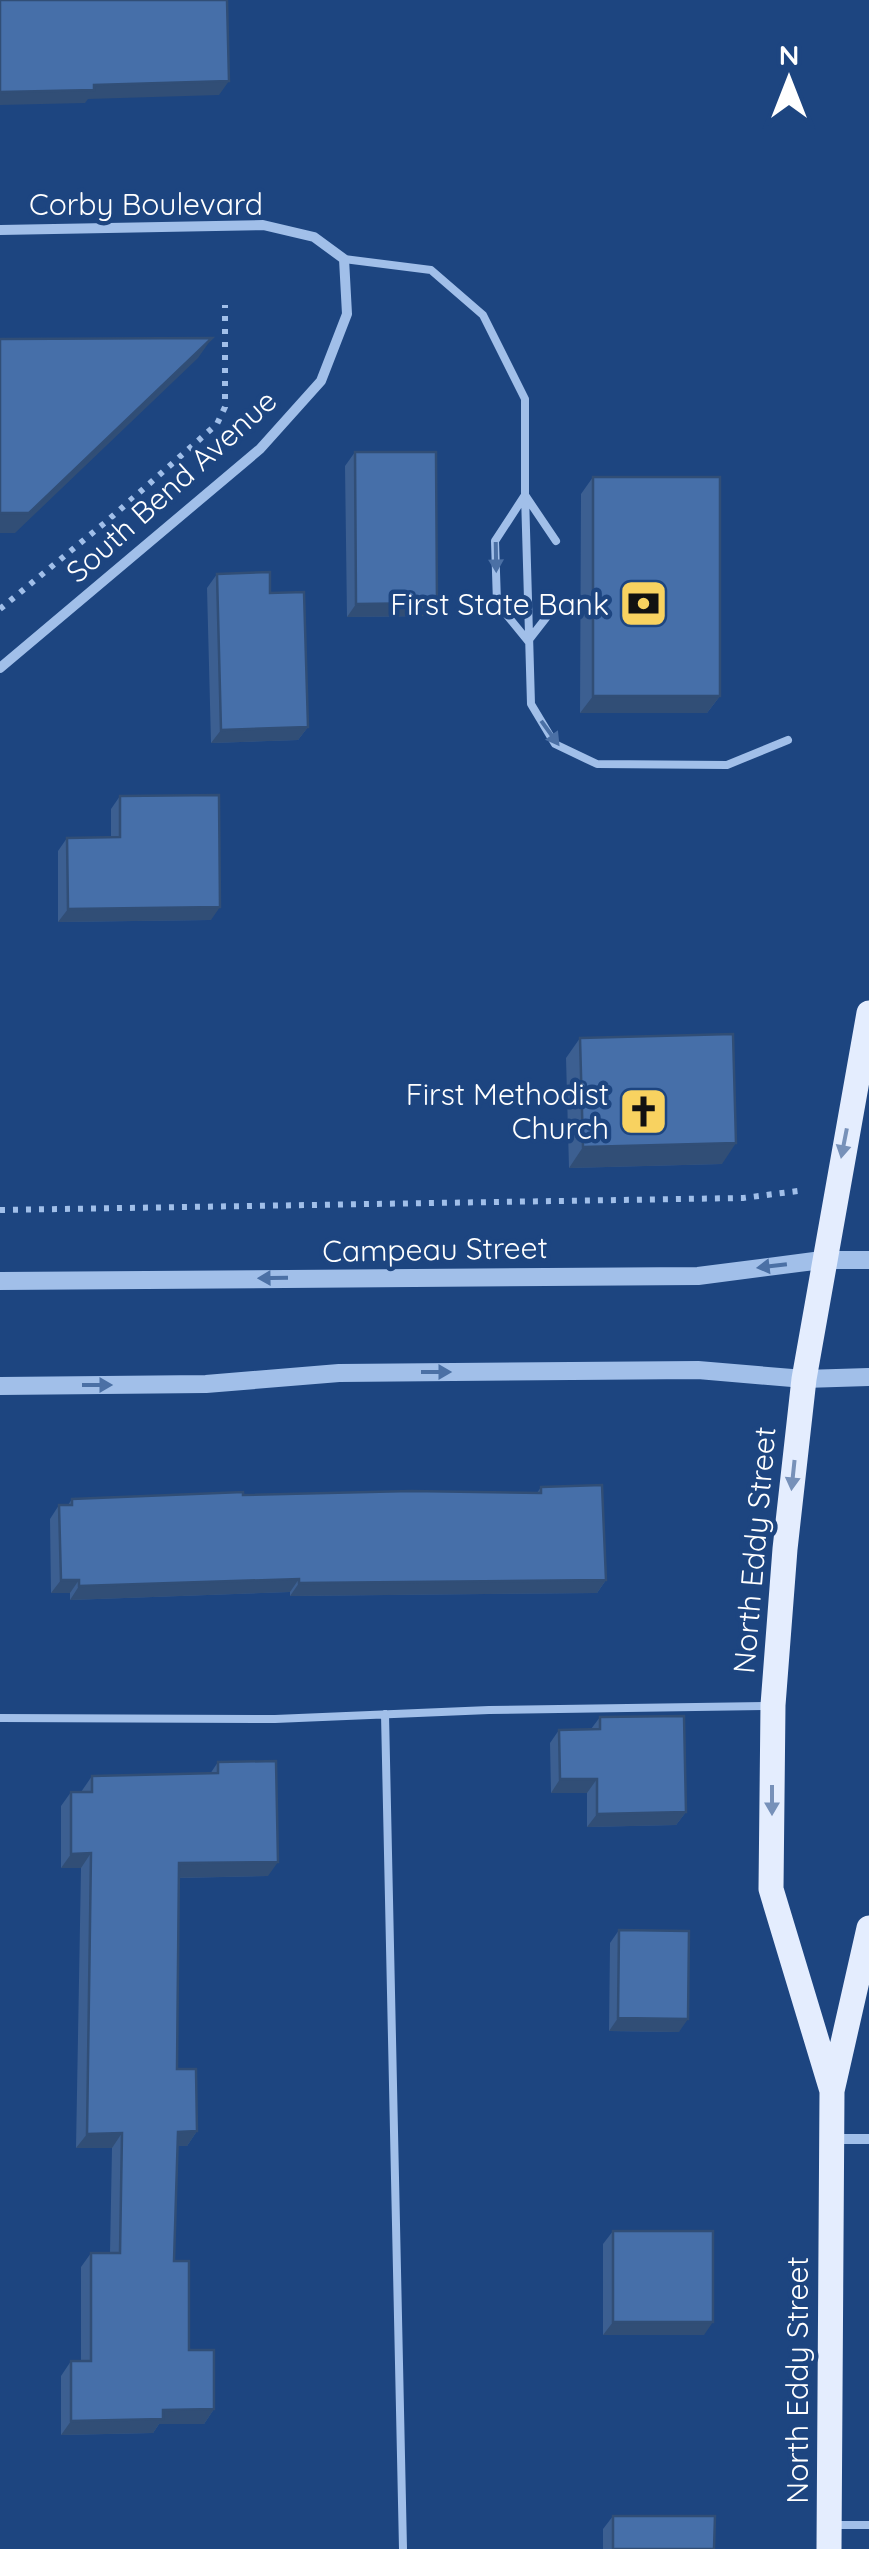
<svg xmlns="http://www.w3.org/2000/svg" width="869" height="2549" viewBox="0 0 869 2549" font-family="Quicksand,sans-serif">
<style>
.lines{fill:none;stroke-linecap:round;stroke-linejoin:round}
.path{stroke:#a1bfe9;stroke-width:6;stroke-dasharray:5 8;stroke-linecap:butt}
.service{stroke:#a1bfe9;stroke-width:8}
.minor{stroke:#a1bfe9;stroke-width:10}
.tertiary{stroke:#a1bfe9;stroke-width:18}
.primary{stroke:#e4edfe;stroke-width:25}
.wall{fill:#3c5f91}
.shaded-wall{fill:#314e76}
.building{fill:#466fa9;stroke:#314e76;stroke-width:2.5}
.oneway{fill:#4b70a5}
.oneway2{fill:#7791b9}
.labels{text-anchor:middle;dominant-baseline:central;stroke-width:9;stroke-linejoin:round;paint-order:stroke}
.street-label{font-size:30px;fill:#fff;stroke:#1d4580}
.poi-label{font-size:30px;fill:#fff;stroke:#1d4580;text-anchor:end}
</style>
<rect width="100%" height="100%" fill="#1d4580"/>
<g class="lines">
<!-- path -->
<path class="path" d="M 0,609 L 107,521 L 217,424 L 225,407 L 225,305
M 0,1210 L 743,1198 L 798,1191"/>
<!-- service -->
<path class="service" d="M 344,259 L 431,270 L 483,315 L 525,399 L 525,495 L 495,541 L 497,603 L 528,641
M 525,495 L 531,704 L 555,744 L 597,764 L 727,765 L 788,740
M 525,495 L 556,541
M 528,641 L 556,605
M 385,1714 L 403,2549
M 0,1718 L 275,1719 L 489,1710 L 770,1706
M 834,2525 L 869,2525"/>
<!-- minor -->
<path class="minor" d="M 0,230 L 263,225 L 314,237 L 344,259 L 347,314 L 321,381 L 260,449 L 0,668
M 832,2139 L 869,2139"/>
<!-- tertiary -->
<path class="tertiary" d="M 0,1281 L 698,1276 L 822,1260 L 869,1260
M 0,1386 L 206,1384 L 339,1373 L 698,1370 L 804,1379 L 869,1377"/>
<!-- primary -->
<path class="primary" d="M 832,2091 L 771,1889 L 773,1705 L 785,1549 L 804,1379 L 869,1013
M 829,2549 L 832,2091 L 869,1928"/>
</g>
<!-- wall -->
<path class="wall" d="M 355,452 L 428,616 L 347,617 L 345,466 Z
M 593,477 L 720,696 L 707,713 L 580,713 L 581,494 Z
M 217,574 L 270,593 L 308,727 L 298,740 L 211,743 L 207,588 Z
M 120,796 L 211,920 L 58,922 L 58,851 L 67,838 L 111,837 L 111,809 Z
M 580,1038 L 722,1164 L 569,1168 L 566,1058 Z
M 541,1487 L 606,1580 L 597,1593 L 290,1596 L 290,1592 L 70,1600 L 70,1593 L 51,1593 L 50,1519 L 59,1505 L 68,1505 L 72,1499 L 537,1493 Z
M 600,1717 L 686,1812 L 676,1825 L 587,1827 L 587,1793 L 551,1793 L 550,1743 L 559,1730 L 591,1729 Z
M 218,1762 L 268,1876 L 179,1878 L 177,2069 L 197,2131 L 187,2146 L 177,2146 L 174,2261 L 189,2350 L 214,2409 L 204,2424 L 159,2424 L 153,2433 L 61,2435 L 61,2376 L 71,2361 L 81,2361 L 81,2267 L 91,2253 L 110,2253 L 112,2148 L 76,2148 L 81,1868 L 61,1868 L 61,1806 L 71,1792 L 81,1792 L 92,1776 L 210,1774 Z
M 619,1930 L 679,2032 L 609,2031 L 610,1943 Z
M 613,2231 L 704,2335 L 603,2335 L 603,2244 Z
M 613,2516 L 714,2549 L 603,2549 L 603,2529 Z"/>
<!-- shaded-wall -->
<path class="shaded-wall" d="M 229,81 L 219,95 L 88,99 L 85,103 L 0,105 L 0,92 L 94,85 Z
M 212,338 L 198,358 L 15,533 L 0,533 L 0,513 Z
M 437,603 L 428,616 L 347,617 L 356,604 Z
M 593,696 L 720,696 L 707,713 L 580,713 Z
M 308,727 L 298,740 L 211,743 L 221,730 Z
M 220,907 L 211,920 L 58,922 L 68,909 Z
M 736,1143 L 722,1164 L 569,1168 L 583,1147 Z
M 299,1579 L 290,1592 L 70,1600 L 79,1586 Z
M 61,1580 L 79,1580 L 70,1593 L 51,1593 Z
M 606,1580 L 597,1593 L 290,1596 L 299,1583 Z
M 560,1779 L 597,1779 L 587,1793 L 551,1793 Z
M 686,1812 L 676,1825 L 587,1827 L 597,1814 Z
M 91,1853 L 81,1868 L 61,1868 L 71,1854 Z
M 278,1862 L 268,1876 L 169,1878 L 179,1863 Z
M 618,2018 L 688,2019 L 679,2032 L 609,2031 Z
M 197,2131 L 187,2146 L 167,2146 L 178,2132 Z
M 122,2133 L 112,2148 L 76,2148 L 87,2134 Z
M 613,2322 L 713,2322 L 704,2335 L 603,2335 Z
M 214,2409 L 204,2424 L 159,2424 L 153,2433 L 61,2435 L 71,2421 L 163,2410 Z"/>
<!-- building -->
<path class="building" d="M 0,0 L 227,0 L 229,81 L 94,85 L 94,90 L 0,92 Z
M 212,338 L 29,513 L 0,513 L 0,339 Z
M 355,452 L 436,452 L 437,603 L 356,604 Z
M 593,477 L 720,477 L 720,696 L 593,696 Z
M 270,572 L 270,593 L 304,592 L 308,727 L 221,730 L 217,574 Z
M 219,795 L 220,907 L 68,909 L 67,838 L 120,837 L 120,796 Z
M 733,1034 L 736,1143 L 583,1147 L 580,1038 Z
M 602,1485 L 606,1580 L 299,1583 L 299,1579 L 79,1586 L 79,1580 L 61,1580 L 59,1505 L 72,1505 L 72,1499 L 243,1492 L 243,1495 L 411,1491 L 541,1493 L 541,1487 Z
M 684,1716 L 686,1812 L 597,1814 L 597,1779 L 560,1779 L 559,1730 L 600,1729 L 600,1717 Z
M 276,1761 L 278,1862 L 179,1863 L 177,2069 L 196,2069 L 197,2131 L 178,2132 L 174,2261 L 189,2261 L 189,2350 L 214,2350 L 214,2409 L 163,2410 L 163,2419 L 71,2421 L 71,2361 L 91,2361 L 91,2253 L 120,2253 L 122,2133 L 87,2134 L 91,1853 L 71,1854 L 71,1792 L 92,1792 L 92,1776 L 218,1773 L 218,1762 Z
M 619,1930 L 689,1931 L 688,2019 L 618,2018 Z
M 613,2231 L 713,2231 L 713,2322 L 613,2322 Z
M 613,2516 L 715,2516 L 714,2549 L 613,2549 Z"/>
<!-- one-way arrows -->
<defs><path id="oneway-solid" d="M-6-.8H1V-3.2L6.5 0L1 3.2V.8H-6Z" transform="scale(2.5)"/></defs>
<g class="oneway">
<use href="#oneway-solid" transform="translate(496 557) rotate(89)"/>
<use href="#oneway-solid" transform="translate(550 733) rotate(54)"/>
<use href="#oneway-solid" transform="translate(772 1266) rotate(173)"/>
<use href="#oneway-solid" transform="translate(273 1278) rotate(179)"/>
<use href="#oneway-solid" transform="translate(436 1372)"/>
<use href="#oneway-solid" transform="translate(97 1385)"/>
</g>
<g class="oneway2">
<use href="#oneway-solid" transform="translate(844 1143) rotate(101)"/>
<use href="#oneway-solid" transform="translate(793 1475) rotate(96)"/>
<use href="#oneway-solid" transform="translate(772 1800) rotate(90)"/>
</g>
<!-- icons -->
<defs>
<symbol id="bank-square" viewBox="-11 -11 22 22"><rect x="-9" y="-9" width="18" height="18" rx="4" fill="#f8d260" stroke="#1d4580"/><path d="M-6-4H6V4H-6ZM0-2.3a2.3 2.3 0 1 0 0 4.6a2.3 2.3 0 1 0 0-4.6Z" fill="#111"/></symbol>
<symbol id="church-square" viewBox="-11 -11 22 22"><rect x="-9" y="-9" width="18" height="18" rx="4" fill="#f8d260" stroke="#1d4580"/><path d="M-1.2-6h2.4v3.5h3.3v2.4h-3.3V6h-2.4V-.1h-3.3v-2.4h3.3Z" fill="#111"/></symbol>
</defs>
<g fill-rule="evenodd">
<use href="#bank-square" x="616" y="576" width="55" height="55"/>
<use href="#church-square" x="616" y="1084" width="55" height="55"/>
</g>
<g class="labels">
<!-- street labels -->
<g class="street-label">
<text x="146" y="204">Corby Boulevard</text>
<text transform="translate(171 486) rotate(-42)">South Bend Avenue</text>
<text transform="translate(435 1249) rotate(-1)">Campeau Street</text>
<text transform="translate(754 1550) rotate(-85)">North Eddy Street</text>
<text transform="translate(797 2380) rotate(-90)">North Eddy Street</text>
</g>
<!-- poi labels -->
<g class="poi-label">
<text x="609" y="604">First State Bank</text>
<text x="609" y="1094">First Methodist<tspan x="609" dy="34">Church</tspan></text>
</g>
</g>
<!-- north arrow -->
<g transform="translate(789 80)" stroke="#1d4580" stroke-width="8" paint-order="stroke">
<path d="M0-8L18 38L0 25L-18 38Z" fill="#ffffff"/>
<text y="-15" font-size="28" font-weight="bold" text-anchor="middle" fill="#ffffff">N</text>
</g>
</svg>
